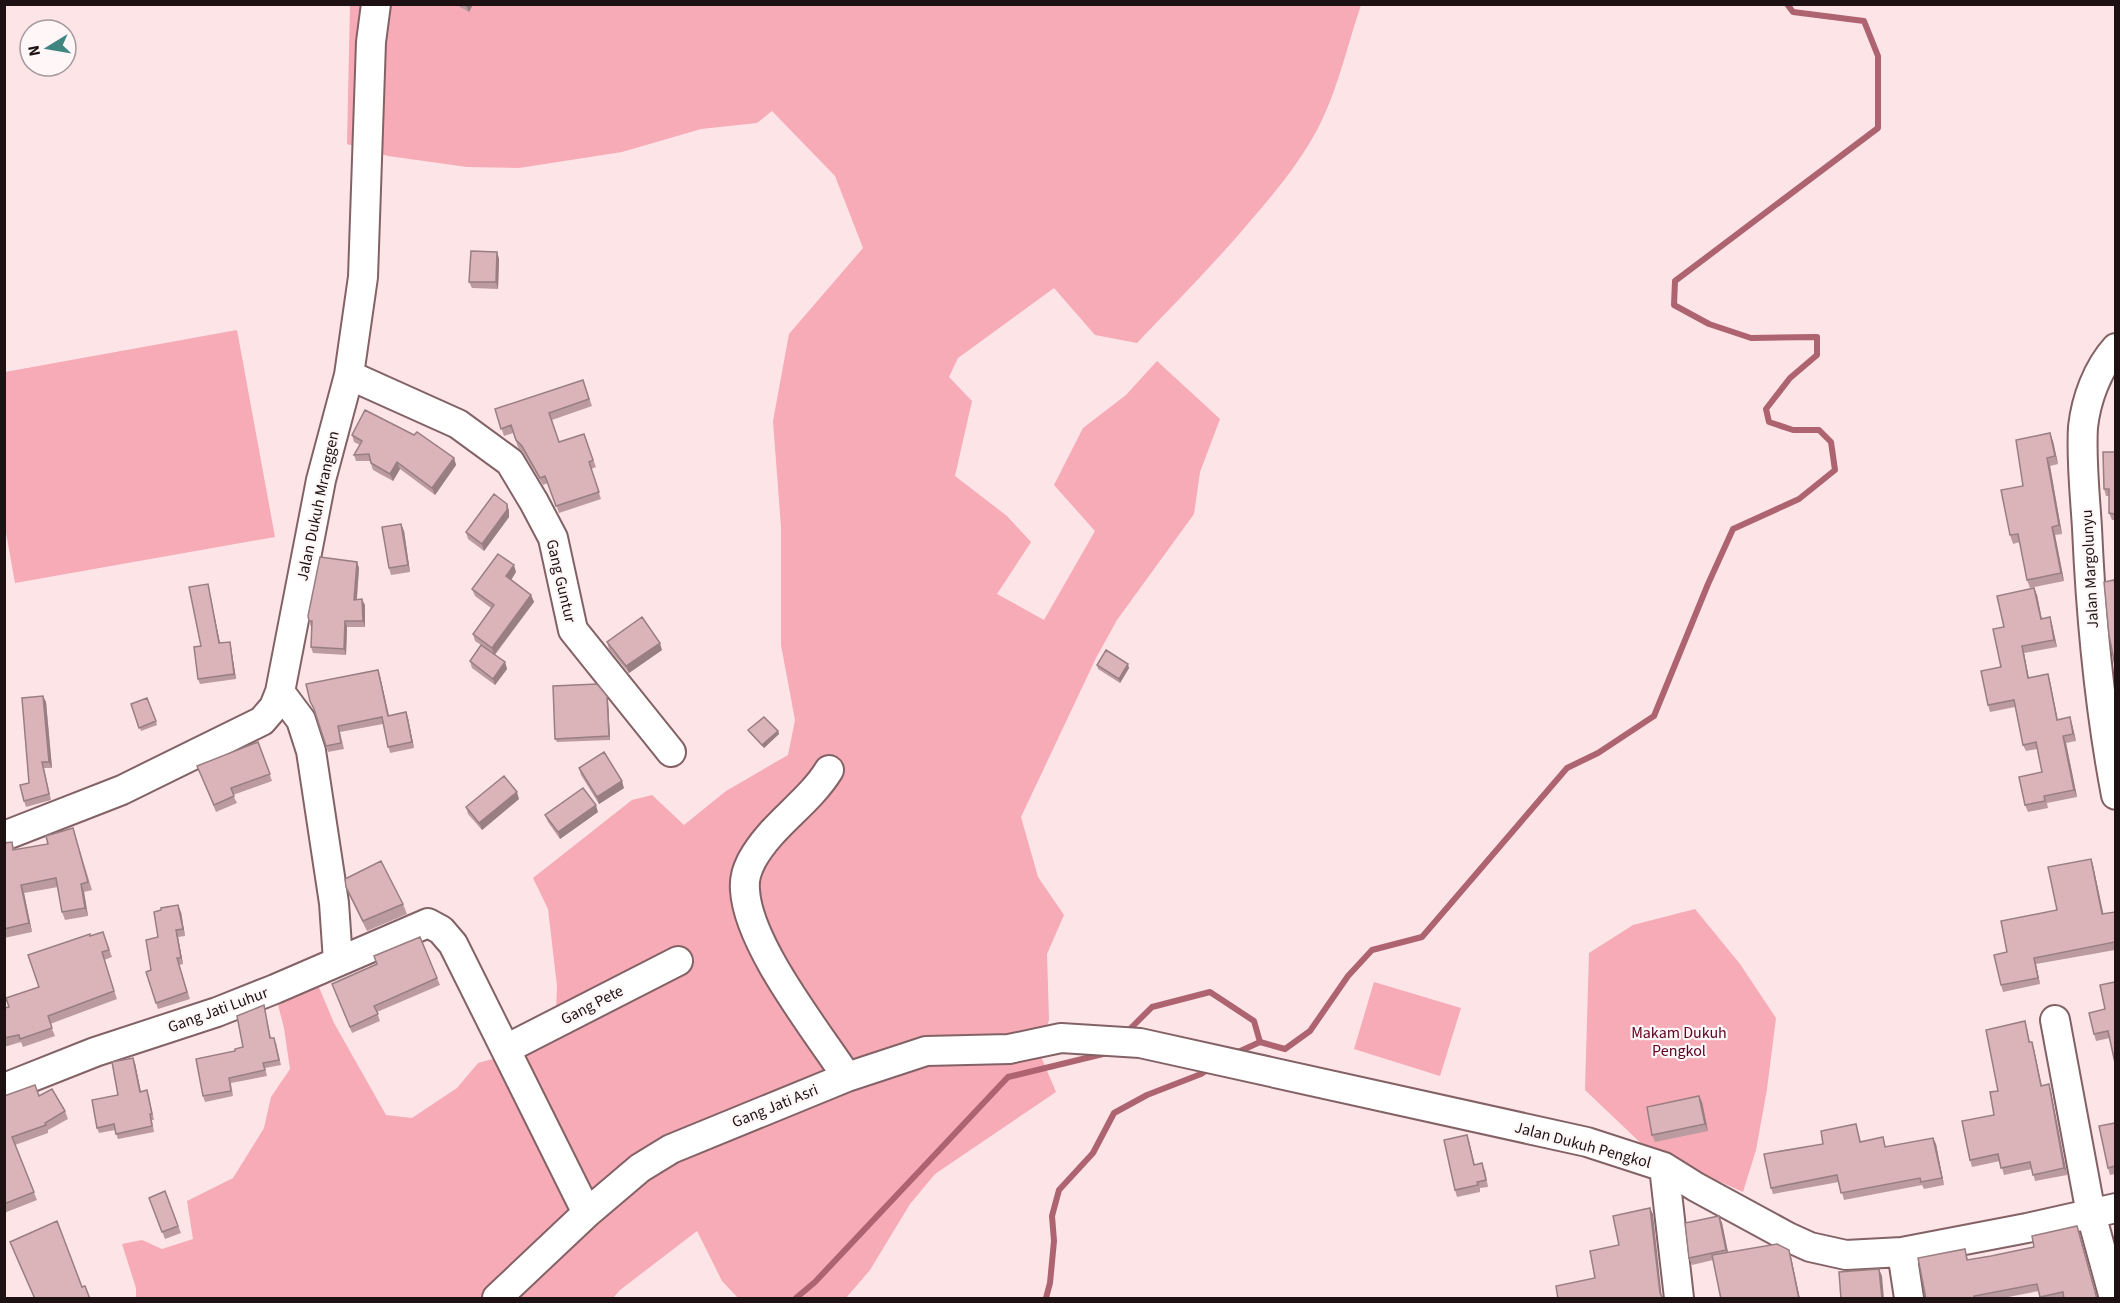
<svg xmlns="http://www.w3.org/2000/svg" width="2120" height="1303" viewBox="0 0 2120 1303" font-family="'Source Sans 3',sans-serif">
<style>
.green{fill:#f6abb7}
.lines{fill:none;stroke-linecap:round;stroke-linejoin:round}
.stream{stroke:#ae6370;stroke-width:6}
.minor-casing{stroke:#836266;stroke-width:32}
.minor{stroke:#fff;stroke-width:28}
.wall{fill:#bb9b9f}
.shaded-wall{fill:#997e82}
.building{fill:#dab4b9;stroke:#997e82;stroke-width:1.5}
.labels{text-anchor:middle;dominant-baseline:central;stroke-width:4.5;stroke-linejoin:round;paint-order:stroke}
.street-label{font-size:16px;fill:#1e1113;stroke:#fef6f7}
.park-label{font-size:16px;fill:#5f0123;stroke:#fef6f7}
</style>
<rect width="100%" height="100%" fill="#fce4e7"/>
<!-- green -->
<path class="green" d="M 350,5 L 1361,5 C 1348,43 1339,85 1321,122 C 1304,157 1278,189 1252,219 C 1216,262 1176,302 1137,343 L 1095,335 L 1054,288 L 958,358 L 949,377 L 972,401 L 955,476 L 1007,516 L 1031,542 L 997,594 L 1044,620 L 1095,531 L 1054,485 L 1083,428 L 1126,395 L 1157,361 L 1220,419 L 1200,472 L 1194,514 L 1117,620 L 1096,658 L 1021,817 L 1038,877 L 1064,915 L 1047,954 L 1049,1020 L 1039,1052 L 1056,1092 L 935,1174 L 910,1204 L 870,1270 L 846,1298 L 738,1298 L 722,1281 L 697,1231 L 620,1290 L 613,1298 L 136,1298 L 136,1288 L 122,1244 L 142,1240 L 162,1249 L 193,1239 L 187,1201 L 233,1178 L 264,1128 L 271,1097 L 290,1069 L 284,1028 L 276,997 L 318,985 L 334,1023 L 386,1115 L 412,1118 L 457,1088 L 478,1063 L 555,1042 L 557,986 L 548,909 L 533,878 L 632,800 L 652,795 L 684,825 L 726,791 L 788,755 L 795,720 L 781,645 L 781,527 L 773,421 L 789,334 L 863,248 L 835,176 L 772,111 L 757,123 L 701,129 L 622,152 L 519,168 L 467,167 L 388,156 L 347,144 Z
M 237,330 L 275,537 L 15,583 L 5,527 L 5,372 Z
M 1695,909 L 1740,964 L 1776,1018 L 1767,1089 L 1756,1150 L 1743,1192 L 1647,1149 L 1585,1090 L 1589,953 L 1633,925 Z
M 1374,982 L 1461,1008 L 1440,1076 L 1354,1049 Z"/>
<g class="lines">
<!-- stream -->
<path class="stream" d="M 1126,1033 L 1152,1007 L 1210,992 L 1254,1021 L 1260,1042 L 1285,1049 L 1310,1031 L 1348,976 L 1372,950 L 1422,937 L 1567,768 L 1598,753 L 1654,716 L 1708,584 L 1733,529 L 1799,499 L 1835,470 L 1831,442 L 1819,430 L 1793,430 L 1769,422 L 1766,409 L 1790,378 L 1817,355 L 1817,337 L 1751,338 L 1709,324 L 1674,305 L 1675,281 L 1878,128 L 1878,56 L 1864,21 L 1793,12 L 1787,4
M 1236,1053 L 1260,1042
M 796,1298 L 815,1282 L 1008,1077 L 1107,1053
M 1046,1298 L 1050,1283 L 1054,1241 L 1052,1216 L 1059,1190 L 1093,1153 L 1114,1113 L 1147,1095 L 1201,1074 L 1209,1069"/>
<defs>
<path id="minor" d="M 2116,348 C 2097,369 2086,400 2083,427 C 2081,460 2085,495 2087,528 C 2091,618 2099,706 2116,795
M 349,375 L 458,424 L 510,462 L 534,502 L 553,538 L 573,630 L 671,752
M 280,692 L 301,720 L 311,751 L 334,903 L 338,961
M 829,770 C 808,804 772,824 752,860 C 747,870 744,878 745,890 C 748,945 816,1030 847,1077
M 4,836 L 122,790 L 262,721 L 274,707 L 280,692 L 321,480 L 349,375 L 363,277 L 371,42 L 376,4
M 2055,1020 L 2091,1214 L 2114,1298
M 506,1049 L 678,961
M 4,1088 L 95,1052 L 217,1012 L 275,989 L 428,923 L 441,930 L 453,944 L 587,1213
M 1664,1167 L 1679,1298
M 1902,1252 L 1909,1298
M 497,1298 L 587,1213 L 640,1168 L 671,1149 L 847,1077 L 926,1051 L 1009,1049 L 1061,1038 L 1140,1043 L 1587,1142 L 1664,1167 L 1696,1187 L 1788,1237 L 1810,1247 L 1846,1255 L 1902,1252 L 2027,1228 L 2116,1208"/>
</defs>
<!-- minor casing -->
<use href="#minor" class="minor-casing"/>
<!-- minor -->
<use href="#minor" class="minor"/>
</g>
<!-- wall -->
<path class="wall" d="M 455,4 L 473,4 L 469,12 Z
M 497,252 L 499,259 L 498,289 L 472,288 L 469,282 Z
M 583,380 L 592,406 L 552,420 L 559,442 L 584,434 L 596,467 L 591,469 L 601,499 L 559,513 L 548,483 L 543,485 L 524,454 L 518,447 L 513,433 L 504,436 L 495,409 Z
M 352,435 L 454,458 L 456,465 L 435,495 L 400,469 L 393,481 L 373,470 L 370,461 L 356,461 L 354,455 L 360,445 L 354,442 Z
M 2053,441 L 2058,464 L 2050,466 L 2062,534 L 2055,535 L 2064,581 L 2030,588 L 2027,580 L 2020,542 L 2013,544 L 2010,535 L 2023,486 Z
M 2115,452 L 2115,520 L 2112,520 L 2109,513 L 2109,496 L 2106,496 L 2104,489 Z
M 507,504 L 509,511 L 509,517 L 484,551 L 468,539 L 466,532 Z
M 401,524 L 404,531 L 410,572 L 391,575 L 389,568 Z
M 357,562 L 359,568 L 357,599 L 365,605 L 365,627 L 347,627 L 346,655 L 313,653 L 311,647 L 312,627 L 311,627 L 309,621 Z
M 516,572 L 511,580 L 531,595 L 534,602 L 495,655 L 505,662 L 507,669 L 495,685 L 472,668 L 470,661 L 481,645 L 475,641 L 473,634 L 491,608 L 475,596 L 472,589 Z
M 208,584 L 220,643 L 231,647 L 236,679 L 200,684 L 198,679 L 201,646 Z
M 2034,588 L 2037,595 L 2042,619 L 2052,624 L 2057,647 L 2024,653 L 2029,678 L 2048,674 L 2050,681 L 2058,720 L 2072,724 L 2076,741 L 2066,743 L 2077,797 L 2047,803 L 2048,808 L 2028,812 L 2025,805 L 2042,772 L 2037,749 L 2026,751 L 2023,745 L 2015,707 L 1990,712 L 1988,705 L 2001,667 L 2004,627 Z
M 607,642 L 662,650 L 629,673 L 609,649 Z
M 1097,665 L 1129,668 L 1120,683 L 1098,669 Z
M 378,670 L 380,676 L 389,715 L 408,718 L 414,748 L 390,753 L 383,724 L 340,732 L 344,749 L 328,752 L 316,714 L 310,701 Z
M 43,696 L 46,702 L 52,768 L 44,768 L 51,800 L 26,807 L 24,801 L 29,783 Z
M 608,700 L 610,740 L 557,742 L 555,739 Z
M 131,704 L 156,721 L 157,725 L 141,731 Z
M 748,730 L 778,731 L 779,734 L 764,748 L 750,733 Z
M 258,742 L 272,781 L 233,795 L 237,803 L 216,812 L 197,766 Z
M 579,768 L 624,788 L 599,804 L 581,775 Z
M 519,799 L 482,830 L 468,814 L 466,807 Z
M 598,812 L 560,839 L 548,822 L 545,815 Z
M 73,828 L 92,890 L 84,892 L 88,916 L 65,920 L 62,912 L 58,887 L 24,893 L 32,932 L 4,938 L 4,843 L 12,842 L 15,850 L 48,844 Z
M 2091,859 L 2093,865 L 2103,914 L 2115,912 L 2115,950 L 2036,964 L 2040,984 L 2003,992 L 2001,985 L 2007,952 L 2057,910 Z
M 346,887 L 403,904 L 407,914 L 367,931 L 350,897 Z
M 181,912 L 185,936 L 178,937 L 183,964 L 179,965 L 190,999 L 158,1009 L 146,972 L 151,970 Z
M 103,932 L 112,957 L 104,960 L 117,999 L 50,1024 L 55,1036 L 23,1047 L 21,1042 L 4,1047 L 4,1008 L 9,1007 L 39,987 L 91,936 Z
M 374,956 L 437,978 L 440,985 L 377,1012 L 380,1021 L 352,1033 L 332,984 L 377,965 Z
M 2105,1009 L 2110,1038 L 2096,1041 L 2094,1034 Z
M 265,1011 L 271,1038 L 276,1043 L 281,1065 L 265,1068 L 267,1076 L 231,1083 L 233,1096 L 205,1102 L 203,1096 L 235,1051 L 243,1047 Z
M 2025,1021 L 2027,1028 L 2030,1042 L 2034,1049 L 2042,1086 L 2051,1091 L 2067,1175 L 2035,1181 L 2032,1169 L 2004,1175 L 2000,1161 L 1972,1167 L 1970,1160 L 1994,1115 L 1998,1091 Z
M 135,1063 L 141,1092 L 149,1096 L 154,1120 L 152,1120 L 154,1132 L 118,1139 L 115,1130 L 99,1133 L 97,1128 L 118,1095 Z
M 4,1096 L 39,1096 L 65,1111 L 68,1119 L 48,1130 L 48,1133 L 15,1145 L 37,1200 L 4,1213 Z
M 1699,1096 L 1702,1102 L 1708,1131 L 1655,1142 L 1652,1135 Z
M 2115,1123 L 2115,1174 L 2110,1175 L 2108,1168 Z
M 1856,1124 L 1861,1142 L 1883,1137 L 1886,1147 L 1933,1138 L 1936,1144 L 1944,1185 L 1924,1189 L 1922,1185 L 1844,1200 L 1839,1182 L 1773,1194 L 1771,1188 L 1823,1144 Z
M 1467,1135 L 1469,1141 L 1475,1165 L 1485,1170 L 1488,1187 L 1480,1188 L 1480,1192 L 1457,1197 L 1455,1190 Z
M 165,1191 L 181,1233 L 165,1239 L 149,1198 Z
M 1719,1216 L 1722,1223 L 1728,1253 L 1789,1250 L 1791,1257 L 1800,1299 L 1721,1299 L 1713,1260 L 1692,1265 L 1689,1258 Z
M 2077,1226 L 2097,1299 L 2040,1299 L 2039,1291 L 1998,1299 L 1926,1299 L 1965,1249 L 1968,1260 L 1991,1256 L 2034,1247 Z"/>
<!-- shaded-wall -->
<path class="shaded-wall" d="M 467,4 L 473,4 L 469,12 L 466,5 Z
M 497,252 L 499,259 L 498,289 L 496,282 Z
M 2050,433 L 2053,441 L 2058,464 L 2055,456 Z
M 454,458 L 456,465 L 435,495 L 432,488 Z
M 2047,458 L 2050,466 L 2062,534 L 2059,525 Z
M 397,462 L 400,469 L 393,481 L 390,474 Z
M 507,504 L 509,511 L 509,517 L 484,551 L 482,544 Z
M 401,524 L 404,531 L 410,572 L 408,565 Z
M 2052,527 L 2055,535 L 2064,581 L 2061,573 Z
M 357,562 L 359,568 L 356,606 L 354,600 Z
M 514,565 L 516,572 L 509,583 L 506,576 Z
M 208,584 L 209,589 L 221,648 L 219,643 Z
M 2034,588 L 2037,595 L 2043,626 L 2041,619 Z
M 531,595 L 534,602 L 494,655 L 492,648 Z
M 362,599 L 365,605 L 365,627 L 363,621 Z
M 2050,617 L 2052,624 L 2057,647 L 2054,640 Z
M 345,621 L 347,627 L 346,655 L 344,649 Z
M 230,642 L 231,647 L 236,679 L 234,674 Z
M 660,643 L 662,650 L 629,673 L 626,666 Z
M 2022,646 L 2024,653 L 2030,685 L 2028,678 Z
M 505,662 L 507,669 L 495,685 L 493,679 Z
M 1128,664 L 1129,668 L 1120,683 L 1119,679 Z
M 378,670 L 380,676 L 390,722 L 388,716 Z
M 2048,674 L 2050,681 L 2059,727 L 2057,720 Z
M 43,696 L 46,702 L 52,768 L 49,762 Z
M 607,696 L 608,700 L 610,740 L 609,736 Z
M 406,712 L 408,718 L 414,748 L 412,742 Z
M 2070,717 L 2072,724 L 2076,741 L 2073,734 Z
M 778,731 L 779,734 L 764,748 L 762,745 Z
M 2063,736 L 2066,743 L 2077,797 L 2074,790 Z
M 622,781 L 624,788 L 599,804 L 597,797 Z
M 517,792 L 519,799 L 482,830 L 479,823 Z
M 596,805 L 598,812 L 560,839 L 558,832 Z
M 2091,859 L 2093,865 L 2105,921 L 2102,914 Z
M 81,884 L 84,892 L 88,916 L 85,908 Z
M 21,885 L 24,893 L 32,932 L 29,923 Z
M 178,905 L 181,912 L 185,936 L 183,929 Z
M 176,930 L 178,937 L 183,964 L 181,958 Z
M 2034,958 L 2036,964 L 2040,984 L 2038,978 Z
M 2032,1042 L 2034,1049 L 2043,1093 L 2041,1086 Z
M 133,1058 L 135,1063 L 142,1098 L 140,1092 Z
M 2049,1084 L 2051,1091 L 2067,1175 L 2064,1168 Z
M 1699,1096 L 1702,1102 L 1708,1131 L 1705,1124 Z
M 1467,1135 L 1469,1141 L 1476,1172 L 1474,1165 Z
M 1933,1138 L 1936,1144 L 1944,1185 L 1942,1178 Z
M 1650,1208 L 1653,1214 L 1662,1299 L 1660,1293 Z
M 1719,1216 L 1722,1223 L 1729,1257 L 1726,1250 Z
M 1789,1250 L 1791,1257 L 1800,1299 L 1799,1299 Z
M 1879,1269 L 1882,1276 L 1884,1299 L 1882,1299 Z"/>
<!-- building -->
<path class="building" d="M 471,251 L 497,252 L 496,282 L 469,282 Z
M 583,380 L 589,399 L 549,413 L 559,442 L 584,434 L 593,460 L 589,462 L 599,492 L 556,506 L 545,476 L 540,478 L 522,446 L 516,440 L 511,425 L 501,429 L 495,409 Z
M 365,410 L 414,435 L 417,432 L 454,458 L 432,488 L 397,462 L 390,474 L 371,463 L 369,454 L 354,455 L 362,441 L 352,435 Z
M 2050,433 L 2055,456 L 2047,458 L 2059,525 L 2052,527 L 2061,573 L 2027,580 L 2018,534 L 2010,535 L 2001,490 L 2023,486 L 2016,440 Z
M 2103,452 L 2115,452 L 2115,514 L 2109,513 L 2109,489 L 2104,489 Z
M 494,494 L 507,504 L 507,510 L 482,544 L 466,532 Z
M 401,524 L 408,565 L 389,568 L 382,527 Z
M 498,554 L 514,565 L 506,576 L 531,595 L 492,648 L 473,634 L 494,605 L 472,589 Z
M 320,557 L 357,562 L 354,600 L 362,599 L 363,621 L 345,621 L 344,649 L 311,647 L 312,621 L 309,621 L 308,616 Z
M 2114,580 L 2115,584 L 2115,666 L 2109,635 L 2104,582 Z
M 208,584 L 219,643 L 230,642 L 234,674 L 198,679 L 194,647 L 201,646 L 189,587 Z
M 2034,588 L 2041,619 L 2050,617 L 2054,640 L 2022,646 L 2028,678 L 2048,674 L 2057,720 L 2070,717 L 2073,734 L 2063,736 L 2074,790 L 2044,796 L 2045,801 L 2025,805 L 2019,777 L 2042,772 L 2036,742 L 2023,745 L 2014,700 L 1988,705 L 1981,671 L 2001,667 L 1993,629 L 2004,627 L 1997,596 Z
M 642,617 L 660,643 L 626,666 L 607,642 Z
M 481,645 L 505,662 L 493,679 L 470,661 Z
M 1106,650 L 1128,664 L 1119,679 L 1097,665 Z
M 378,670 L 388,716 L 406,712 L 412,742 L 388,747 L 382,717 L 338,726 L 341,743 L 326,746 L 314,709 L 310,701 L 306,684 Z
M 597,684 L 607,696 L 609,736 L 555,739 L 553,686 Z
M 43,696 L 49,762 L 42,762 L 49,794 L 24,801 L 20,785 L 29,783 L 22,698 Z
M 147,698 L 156,721 L 139,728 L 131,704 Z
M 764,717 L 778,731 L 762,745 L 748,730 Z
M 258,742 L 270,774 L 231,788 L 234,796 L 214,805 L 197,766 Z
M 604,752 L 622,781 L 597,797 L 579,768 Z
M 504,776 L 517,792 L 479,823 L 466,807 Z
M 583,788 L 596,805 L 558,832 L 545,815 Z
M 73,828 L 88,882 L 81,884 L 85,908 L 62,912 L 56,878 L 21,885 L 29,923 L 4,929 L 4,843 L 12,842 L 13,850 L 48,844 L 46,836 Z
M 2091,859 L 2102,914 L 2115,912 L 2115,942 L 2034,958 L 2038,978 L 2001,985 L 1994,955 L 2007,952 L 2001,921 L 2057,910 L 2048,867 Z
M 381,861 L 403,904 L 363,921 L 346,887 L 345,879 Z
M 178,905 L 183,929 L 176,930 L 181,958 L 177,958 L 187,992 L 156,1003 L 146,972 L 151,970 L 146,940 L 158,937 L 154,912 L 161,910 L 161,908 Z
M 103,932 L 109,950 L 102,952 L 114,991 L 48,1016 L 52,1028 L 20,1039 L 19,1035 L 4,1038 L 4,1008 L 9,1007 L 6,998 L 39,987 L 28,955 L 90,934 L 90,936 Z
M 420,937 L 437,978 L 374,1006 L 378,1014 L 350,1027 L 332,984 L 377,964 L 374,956 Z
M 2115,982 L 2115,1063 L 2108,1031 L 2094,1034 L 2089,1013 L 2105,1009 L 2100,985 Z
M 264,1005 L 270,1038 L 274,1038 L 279,1060 L 263,1063 L 265,1070 L 229,1078 L 231,1091 L 203,1096 L 196,1059 L 235,1051 L 235,1049 L 243,1047 L 237,1016 Z
M 2025,1021 L 2029,1042 L 2032,1042 L 2041,1086 L 2049,1084 L 2064,1168 L 2033,1175 L 2030,1162 L 2001,1168 L 1998,1154 L 1970,1160 L 1962,1121 L 1994,1115 L 1990,1092 L 1998,1091 L 1986,1030 Z
M 133,1058 L 140,1092 L 147,1090 L 152,1114 L 150,1114 L 152,1126 L 116,1134 L 114,1124 L 97,1128 L 92,1100 L 118,1095 L 112,1062 Z
M 35,1085 L 39,1096 L 52,1089 L 65,1111 L 45,1123 L 46,1125 L 12,1137 L 34,1192 L 4,1204 L 4,1096 Z
M 1699,1096 L 1705,1124 L 1652,1135 L 1647,1107 Z
M 2115,1123 L 2115,1166 L 2108,1168 L 2099,1126 Z
M 1856,1124 L 1860,1142 L 1883,1137 L 1885,1147 L 1933,1138 L 1942,1178 L 1921,1182 L 1920,1178 L 1841,1193 L 1837,1175 L 1771,1188 L 1764,1154 L 1823,1144 L 1821,1131 Z
M 1467,1135 L 1474,1165 L 1482,1163 L 1486,1180 L 1477,1182 L 1478,1185 L 1455,1190 L 1444,1140 Z
M 165,1191 L 178,1226 L 162,1232 L 149,1198 Z
M 1650,1208 L 1660,1293 L 1663,1299 L 1558,1299 L 1556,1286 L 1595,1278 L 1590,1251 L 1619,1245 L 1613,1216 Z
M 1719,1216 L 1726,1250 L 1689,1258 L 1685,1223 Z
M 57,1221 L 82,1287 L 85,1286 L 90,1299 L 35,1299 L 10,1242 Z
M 2077,1226 L 2096,1295 L 2097,1299 L 2064,1299 L 2063,1292 L 2040,1297 L 2037,1284 L 1974,1296 L 1974,1299 L 1926,1299 L 1918,1258 L 1965,1249 L 1967,1260 L 1991,1256 L 2034,1247 L 2032,1236 Z
M 1777,1244 L 1789,1250 L 1799,1299 L 1721,1299 L 1712,1255 Z
M 1879,1269 L 1882,1299 L 1841,1299 L 1839,1272 Z"/>
<g class="labels">
<!-- street labels -->
<g class="street-label">
<text transform="translate(318 506) rotate(-78)">Jalan Dukuh Mranggen</text>
<text transform="translate(2090 569) rotate(-93)">Jalan Margolunyu</text>
<text transform="translate(561 581) rotate(77)">Gang Guntur</text>
<text transform="translate(592 1005) rotate(-27)">Gang Pete</text>
<text transform="translate(218 1010) rotate(-20)">Gang Jati Luhur</text>
<text transform="translate(775 1106) rotate(-22)">Gang Jati Asri</text>
<text transform="translate(1583 1145) rotate(15)">Jalan Dukuh Pengkol</text>
</g>
<!-- park labels -->
<g class="park-label">
<text x="1679" y="1033">Makam Dukuh<tspan x="1679" dy="18">Pengkol</tspan></text>
</g>
</g>
<!-- border -->
<rect width="2120" height="1303" fill="none" stroke="#1e1113" stroke-width="12"/>
<!-- north arrow -->
<g transform="translate(48 48) rotate(259)"><circle r="28" fill="#fef6f7" stroke="#a49a9c" stroke-width="1.5"/>
<path d="M0-4.5L10 22L0 15L-10 22Z" fill="#3f8681"/>
<text y="-9" font-size="16" font-weight="bold" text-anchor="middle" fill="#1e1113">N</text>
</g>
</svg>
